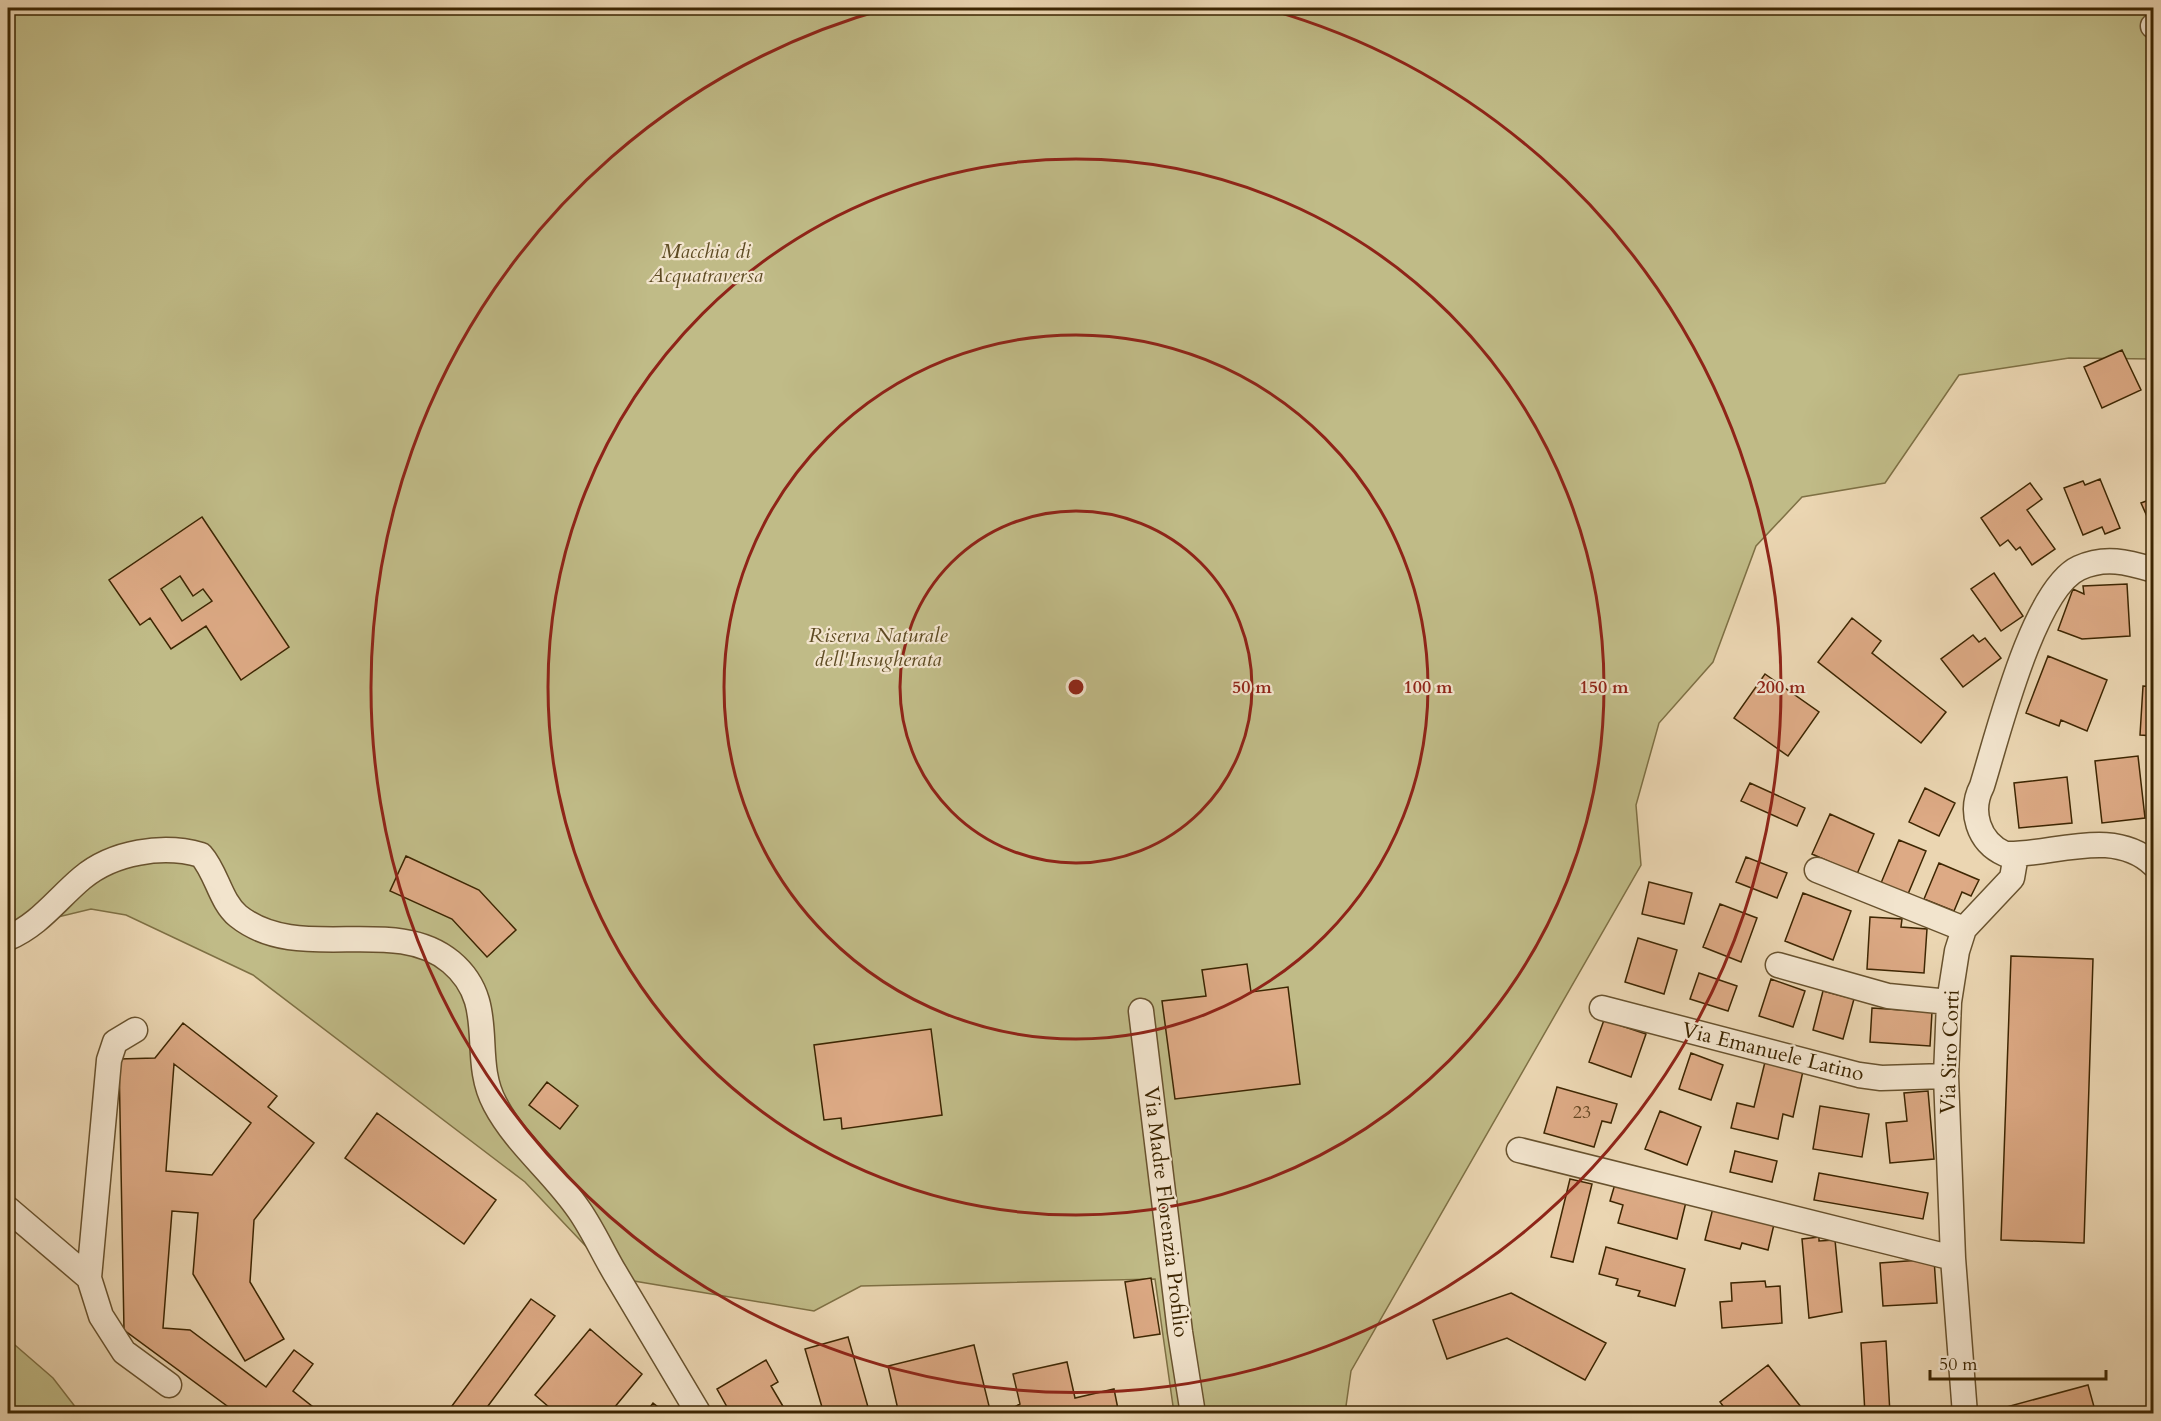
<svg xmlns="http://www.w3.org/2000/svg" width="2161" height="1421" viewBox="0 0 2161 1421" font-family="Cardo,serif">
<style>
.green{fill:#c0bb87;stroke:#7e7044;stroke-width:1.5}
.building{fill:#ddaa85;stroke:#3d2602;stroke-width:1.5;fill-rule:evenodd}
.lines{fill:none;stroke-linecap:round;stroke-linejoin:round}
.minor-casing{stroke:#68522e;stroke-width:27}
.minor{stroke:#f2e4cd;stroke-width:24}
.ring{fill:none;stroke:#8f2418;stroke-width:3}
.labels{text-anchor:middle;dominant-baseline:central;stroke-width:4.5;stroke-linejoin:round;paint-order:stroke}
.number-label{font-size:18px;fill:#654723}
.park-label{font-size:21px;font-style:italic;fill:#5e4b23;stroke:#f2e4cd}
.street-label{font-size:21px;fill:#3d2602;stroke:#f2e4cd}
.centre{fill:#8f2418;stroke:#f2e4cd;stroke-width:3}
.ring-label{font-size:18px;text-anchor:middle;font-weight:bold;fill:#8f2418;stroke:#f2e4cd;stroke-width:4.5;stroke-linejoin:round;paint-order:stroke}
</style>
<rect width="100%" height="100%" fill="#ebd6b2"/>
<filter id="stains"><feTurbulence type="fractalNoise" baseFrequency=".00333" numOctaves="4"/><feColorMatrix values="0 0 0 0 .2 0 0 0 0 .09 0 0 0 0 .02 0 0 0 .5 -.17"/></filter>
<radialGradient id="worn" r=".72"><stop offset=".6" stop-color="#630" stop-opacity="0"/><stop offset="1" stop-color="#630" stop-opacity=".3"/></radialGradient>
<!-- green -->
<path class="green" d="M 8,8 L 2153,8 L 2153,359 L 2069,358 L 1959,375 L 1885,483 L 1802,497 L 1756,546 L 1713,662 L 1659,723 L 1636,805 L 1641,865 L 1351,1371 L 1345,1413 L 1174,1413 L 1155,1279 L 861,1286 L 814,1311 L 616,1278 L 525,1182 L 253,975 L 126,915 L 91,909 L 8,929 Z
M 8,1339 L 53,1378 L 80,1413 L 8,1413 Z"/>
<!-- building -->
<path class="building" d="M 2122,350 L 2141,390 L 2102,408 L 2084,367 Z
M 2100,479 L 2120,528 L 2105,534 L 2102,527 L 2083,535 L 2064,488 L 2083,481 L 2085,485 Z
M 2030,483 L 2042,499 L 2027,510 L 2055,549 L 2032,565 L 2020,547 L 2016,550 L 2008,540 L 2000,546 L 1981,518 Z
M 2154,498 L 2154,532 L 2141,503 Z
M 202,517 L 289,647 L 241,680 L 206,626 L 171,649 L 150,618 L 140,625 L 109,580 ZM 180,576 L 193,596 L 203,589 L 212,601 L 182,621 L 161,589 Z
M 1994,573 L 2023,616 L 2001,631 L 1971,589 Z
M 2127,584 L 2130,636 L 2082,639 L 2058,630 L 2073,589 L 2084,594 L 2083,586 Z
M 1852,618 L 1881,641 L 1872,653 L 1946,712 L 1921,743 L 1818,662 Z
M 1973,635 L 1979,642 L 1985,638 L 2001,658 L 1963,687 L 1941,659 Z
M 2048,656 L 2107,680 L 2087,731 L 2061,720 L 2059,726 L 2026,713 Z
M 1765,674 L 1819,712 L 1788,756 L 1734,718 Z
M 2143,686 L 2154,687 L 2154,736 L 2140,735 Z
M 2138,756 L 2145,818 L 2102,823 L 2095,761 Z
M 2067,777 L 2072,823 L 2019,828 L 2014,783 Z
M 1750,783 L 1805,808 L 1797,826 L 1741,801 Z
M 1925,788 L 1955,803 L 1939,836 L 1909,822 Z
M 1830,814 L 1874,834 L 1857,874 L 1812,854 Z
M 1899,840 L 1926,851 L 1908,894 L 1881,883 Z
M 406,856 L 479,890 L 516,930 L 487,957 L 452,919 L 390,891 Z
M 1746,857 L 1787,873 L 1777,898 L 1736,882 Z
M 1939,863 L 1979,880 L 1971,896 L 1962,892 L 1954,911 L 1924,899 Z
M 1649,882 L 1692,893 L 1684,924 L 1642,914 Z
M 1803,893 L 1851,911 L 1833,960 L 1785,941 Z
M 1720,904 L 1757,918 L 1741,962 L 1703,947 Z
M 1870,917 L 1902,919 L 1901,927 L 1927,929 L 1924,973 L 1867,969 Z
M 1638,938 L 1677,950 L 1664,994 L 1625,982 Z
M 2011,956 L 2093,959 L 2084,1243 L 2001,1240 Z
M 1247,964 L 1251,992 L 1288,987 L 1300,1084 L 1175,1099 L 1162,1001 L 1206,996 L 1202,970 Z
M 1699,973 L 1737,986 L 1728,1011 L 1690,999 Z
M 1771,979 L 1805,991 L 1793,1027 L 1759,1016 Z
M 1823,991 L 1854,999 L 1843,1039 L 1813,1030 Z
M 1872,1008 L 1932,1012 L 1930,1046 L 1870,1042 Z
M 1604,1020 L 1646,1034 L 1631,1077 L 1589,1062 Z
M 183,1023 L 277,1096 L 268,1107 L 314,1143 L 254,1220 L 250,1282 L 284,1339 L 245,1361 L 193,1274 L 198,1213 L 172,1211 L 163,1328 L 190,1330 L 266,1387 L 294,1350 L 313,1364 L 293,1391 L 322,1414 L 238,1414 L 124,1330 L 119,1059 L 155,1058 ZM 174,1064 L 251,1123 L 212,1175 L 166,1171 Z
M 931,1029 L 942,1115 L 842,1129 L 841,1118 L 824,1120 L 814,1045 Z
M 1691,1053 L 1723,1065 L 1711,1100 L 1679,1089 Z
M 1765,1062 L 1803,1071 L 1793,1117 L 1783,1114 L 1778,1139 L 1731,1128 L 1737,1103 L 1754,1107 Z
M 547,1082 L 578,1106 L 560,1129 L 529,1105 Z
M 1557,1087 L 1617,1104 L 1611,1123 L 1602,1121 L 1594,1147 L 1544,1133 Z
M 1928,1091 L 1934,1159 L 1890,1163 L 1886,1123 L 1907,1121 L 1904,1093 Z
M 1820,1106 L 1869,1114 L 1862,1157 L 1813,1149 Z
M 1660,1111 L 1701,1127 L 1687,1165 L 1645,1149 Z
M 377,1113 L 496,1200 L 464,1244 L 345,1158 Z
M 1735,1151 L 1777,1161 L 1772,1182 L 1730,1172 Z
M 1819,1173 L 1928,1193 L 1923,1219 L 1814,1200 Z
M 1570,1179 L 1592,1184 L 1573,1262 L 1551,1257 Z
M 1615,1184 L 1686,1202 L 1677,1239 L 1618,1223 L 1623,1205 L 1610,1201 Z
M 1714,1204 L 1775,1220 L 1768,1250 L 1742,1243 L 1740,1249 L 1705,1240 Z
M 1819,1237 L 1819,1241 L 1835,1240 L 1842,1312 L 1809,1318 L 1802,1239 Z
M 1606,1247 L 1685,1269 L 1675,1306 L 1638,1296 L 1640,1291 L 1616,1285 L 1618,1279 L 1599,1274 Z
M 1934,1259 L 1937,1303 L 1883,1306 L 1880,1263 Z
M 1151,1278 L 1160,1334 L 1134,1338 L 1125,1282 Z
M 1765,1281 L 1766,1287 L 1780,1286 L 1782,1323 L 1722,1328 L 1720,1302 L 1732,1301 L 1731,1283 Z
M 1511,1293 L 1606,1343 L 1585,1380 L 1507,1338 L 1447,1359 L 1433,1320 Z
M 531,1299 L 555,1316 L 482,1414 L 446,1414 Z
M 590,1329 L 642,1374 L 609,1414 L 557,1414 L 535,1395 Z
M 848,1337 L 870,1414 L 824,1414 L 805,1349 Z
M 1886,1341 L 1890,1414 L 1865,1414 L 1861,1343 Z
M 974,1345 L 991,1414 L 899,1414 L 888,1366 Z
M 766,1360 L 778,1382 L 771,1386 L 784,1408 L 778,1414 L 731,1414 L 717,1389 Z
M 1067,1362 L 1075,1398 L 1114,1389 L 1119,1414 L 1012,1414 L 1011,1409 L 1020,1404 L 1013,1374 Z
M 1768,1365 L 1801,1407 L 1793,1414 L 1729,1414 L 1720,1402 Z
M 2088,1385 L 2096,1414 L 2000,1414 L 1999,1409 Z
M 653,1403 L 667,1414 L 645,1414 Z"/>
<g class="lines">
<defs>
<path id="minor" d="M 2153,26 L 2154,26
M 2154,570 C 2127,562 2105,556 2079,568 C 2033,589 1997,738 1982,786 C 1969,811 1978,842 2005,854 C 2052,856 2113,826 2154,865
M 1817,870 L 1964,929
M 8,938 C 39,925 57,899 82,878 C 113,852 163,844 201,855 C 217,873 220,901 238,916 C 299,965 394,914 451,962 C 500,1003 469,1056 495,1104 C 516,1144 554,1173 579,1210 C 593,1230 603,1253 615,1273 C 643,1320 671,1367 699,1414
M 1778,965 L 1888,996 L 1949,1002
M 1602,1008 L 1859,1075 L 1881,1078 L 1946,1076
M 1141,1011 L 1180,1332 L 1193,1414
M 1519,1150 L 1953,1258
M 8,1209 L 89,1278 L 101,1316 L 124,1352 L 169,1385
M 89,1278 L 109,1060 L 115,1042 L 135,1030
M 1965,1414 L 1953,1258 L 1946,1076 L 1949,1002 L 1957,951 L 1964,929 L 2012,878 L 2016,855"/>
</defs>
<!-- minor casing -->
<use href="#minor" class="minor-casing"/>
<!-- minor -->
<use href="#minor" class="minor"/>
</g>
<!-- distance rings -->
<g class="ring">
<circle cx="1076" cy="687" r="176"/>
<circle cx="1076" cy="687" r="352"/>
<circle cx="1076" cy="687" r="528"/>
<path d="M1264 8A705 705 0 1 1 888 8"/>
</g>
<g class="labels">
<!-- number labels -->
<g class="number-label">
<text x="1582" y="1112">23</text>
</g>
<!-- park labels -->
<g class="park-label">
<text x="706" y="251">Macchia di<tspan x="706" dy="24">Acquatraversa</tspan></text>
<text x="878" y="635">Riserva Naturale<tspan x="878" dy="24">dell'Insugherata</tspan></text>
</g>
<!-- street labels -->
<g class="street-label">
<text transform="translate(1773 1052) rotate(14)">Via Emanuele Latino</text>
<text transform="translate(1950 1052) rotate(-88)">Via Siro Corti</text>
<text transform="translate(1166 1212) rotate(83)">Via Madre Florenzia Profilio</text>
</g>
</g>
<circle cx="1076" cy="687" r="9" class="centre"/>
<g class="ring-label">
<text x="1252" y="693">50 m</text>
<text x="1428" y="693">100 m</text>
<text x="1604" y="693">150 m</text>
<text x="1781" y="693">200 m</text>
</g>
<!-- margin -->
<rect width="2161" height="1421" fill="none" stroke="#ebd6b2" stroke-width="30"/>
<rect x="9" y="9" width="2143" height="1403" fill="none" stroke="#3d2602" stroke-width="3"/>
<rect x="15" y="15" width="2131" height="1391" fill="none" stroke="#3d2602" stroke-width="1.5"/>
<!-- scale -->
<path d="M1930 1370v9h176v-9" fill="none" stroke="#3d2602" stroke-width="3"/>
<text x="1939" y="1370" font-size="18" fill="#3d2602" stroke="#f2e4cd" stroke-width="4.5" paint-order="stroke">50 m</text>
<rect width="100%" height="100%" filter="url(#stains)"/>
<rect width="100%" height="100%" fill="url(#worn)"/>
</svg>
